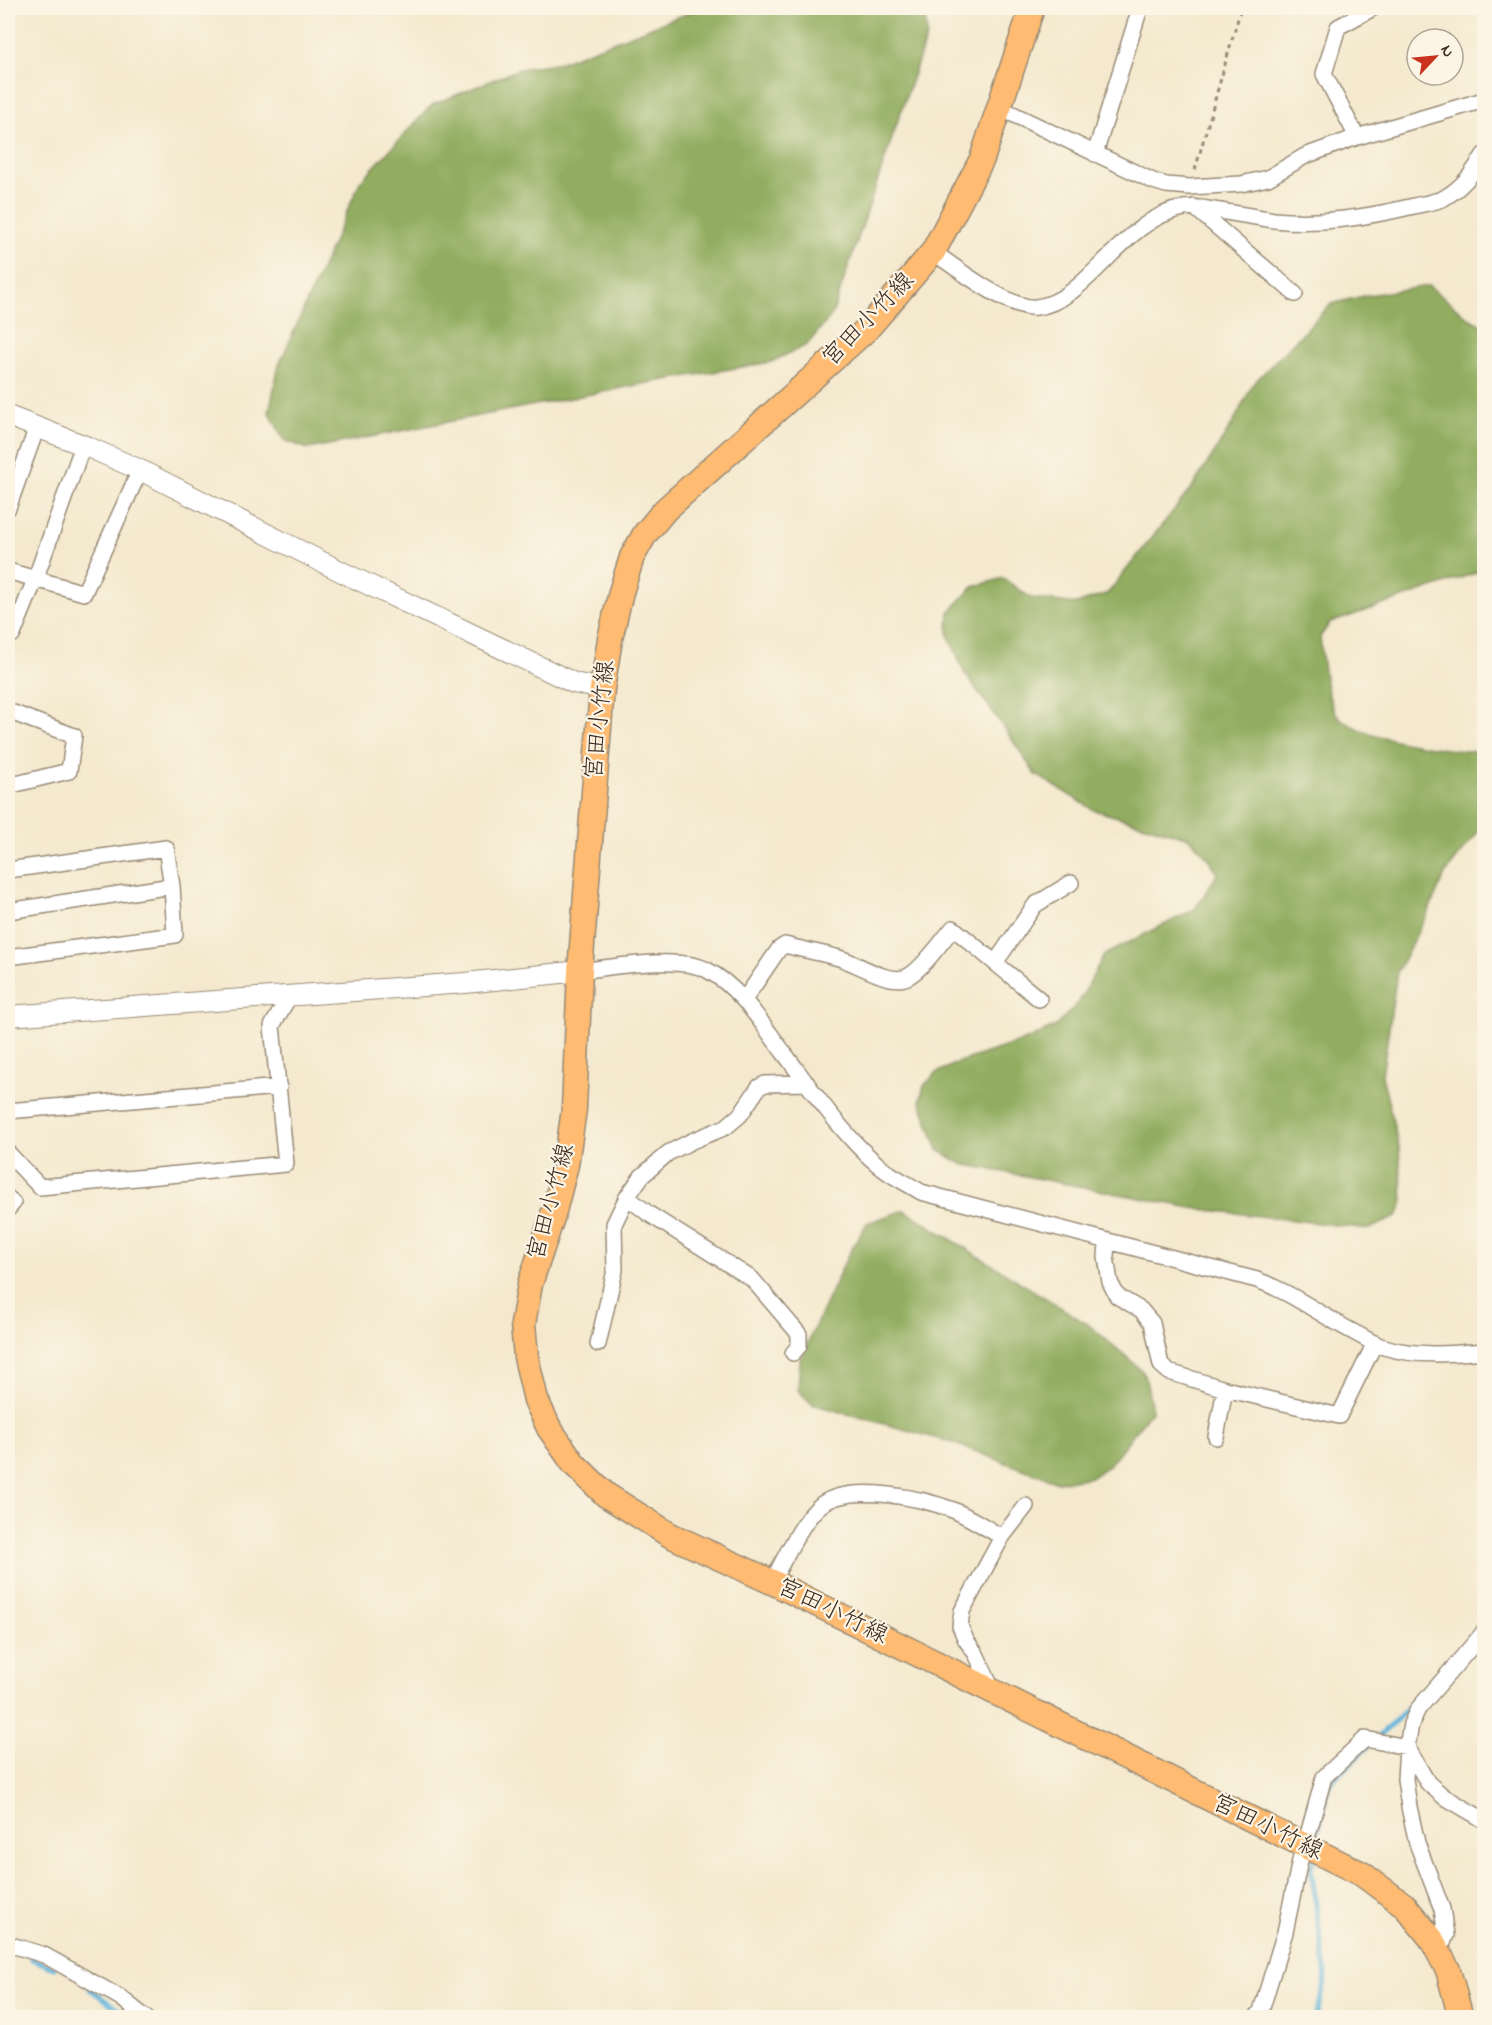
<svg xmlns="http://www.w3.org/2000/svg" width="1492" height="2025" viewBox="0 0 1492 2025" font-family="'Indie Flower','Klee One',sans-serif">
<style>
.forest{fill:#92ad60;stroke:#666c3f;stroke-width:1.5}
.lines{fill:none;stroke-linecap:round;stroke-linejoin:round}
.stream{stroke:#5fb3db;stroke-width:5}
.minor-casing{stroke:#988a76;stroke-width:18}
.tertiary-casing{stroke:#988a76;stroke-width:22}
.primary-casing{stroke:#988a76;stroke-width:27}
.path{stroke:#988a76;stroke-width:3;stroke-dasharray:4.5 4.5;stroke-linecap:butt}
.minor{stroke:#fff;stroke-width:15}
.tertiary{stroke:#fff;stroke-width:20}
.primary{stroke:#febb71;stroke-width:24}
.labels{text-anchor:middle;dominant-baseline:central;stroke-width:4.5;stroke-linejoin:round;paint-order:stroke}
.street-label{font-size:24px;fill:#3b2a1e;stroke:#fcf5e5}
</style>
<rect width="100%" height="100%" fill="#fcf5e5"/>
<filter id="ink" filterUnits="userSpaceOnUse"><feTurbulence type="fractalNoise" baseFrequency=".0167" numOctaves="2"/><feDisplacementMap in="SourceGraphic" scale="12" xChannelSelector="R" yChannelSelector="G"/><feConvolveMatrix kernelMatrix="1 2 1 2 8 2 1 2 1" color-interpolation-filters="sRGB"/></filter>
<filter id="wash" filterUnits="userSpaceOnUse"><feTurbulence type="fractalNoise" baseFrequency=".008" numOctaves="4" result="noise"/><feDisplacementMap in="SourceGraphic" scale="24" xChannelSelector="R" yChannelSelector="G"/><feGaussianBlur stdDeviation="1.35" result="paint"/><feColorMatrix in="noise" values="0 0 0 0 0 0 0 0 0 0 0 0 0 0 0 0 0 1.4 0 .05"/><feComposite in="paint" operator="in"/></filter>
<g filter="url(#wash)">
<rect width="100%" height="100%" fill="#f4e9ce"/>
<!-- forest -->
<path class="forest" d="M 701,8 L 924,8 L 927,35 L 832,315 L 807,345 L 771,362 L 648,383 L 308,449 L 284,440 L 269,412 L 279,365 L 360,182 L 432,105 L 519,69 L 561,62 Z
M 1429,286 L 1470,319 L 1484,326 L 1484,570 L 1330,623 L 1320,637 C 1322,656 1326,705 1339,717 C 1363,740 1447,750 1480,752 L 1484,762 L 1484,821 L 1482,827 L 1445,874 L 1427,915 L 1397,972 L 1382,1076 L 1399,1147 L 1403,1201 L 1397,1217 L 1369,1229 L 1192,1208 L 962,1164 L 938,1150 L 920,1100 L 924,1086 L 936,1073 L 959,1062 L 1029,1039 L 1056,1026 L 1079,1002 L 1104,955 L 1195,909 L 1217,875 L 1211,861 L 1190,838 L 1094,810 L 1035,774 L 1005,729 L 965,674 L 948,634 L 949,612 L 973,587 L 1003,578 L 1031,598 L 1077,604 L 1108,593 L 1193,486 L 1233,423 L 1253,384 L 1331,304 L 1368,295 Z
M 904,1210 L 1089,1325 L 1128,1358 L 1145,1374 L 1152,1410 L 1110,1464 L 1092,1477 L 1058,1482 L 950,1442 L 812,1404 L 798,1390 L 800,1359 L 848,1255 L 867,1223 Z"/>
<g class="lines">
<!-- stream -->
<path class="stream" d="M 1477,1630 L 1484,1622
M 1378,1738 L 1405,1711 L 1439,1673
M 1316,1845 L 1329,1784 L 1371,1744
M 1314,1857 L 1311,1868 L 1326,1978 L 1316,2018
M 32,1959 L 54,1968
M 90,1989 L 131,2018"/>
</g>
</g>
<g filter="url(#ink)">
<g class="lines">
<defs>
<path id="minor" d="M 1483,8 L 1484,9
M 1000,108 L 1153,181 L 1166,185 L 1190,187 L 1241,184 L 1268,178 L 1305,156 L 1357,137 L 1484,100
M 1357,137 L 1324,74 L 1338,27 L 1373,8
M 1095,154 L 1140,8
M 1194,207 L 1295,294
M 933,252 C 955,267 1010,310 1036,307 C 1088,302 1122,218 1184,208 C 1197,206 1208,209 1220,211 C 1238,214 1256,217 1274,220 C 1321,225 1368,217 1414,206 C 1423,204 1436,202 1444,198 C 1463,187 1473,173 1484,155
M 8,508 L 37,427
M 8,571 L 84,593 L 140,470
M 13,634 L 35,580 L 83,445
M 8,711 L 74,736 L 69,771 L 8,786
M 8,870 L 166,848 L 172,886 L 175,935 L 8,957
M 8,911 L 172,886
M 995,963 L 1035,905 L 1071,883
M 580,971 C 612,967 679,955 707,970 C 741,988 762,1024 784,1053 C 812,1090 849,1144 886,1171 C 897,1179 910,1185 921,1192 L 1257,1280 C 1293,1293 1325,1318 1359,1335 C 1367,1339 1375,1345 1384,1347 C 1416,1357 1451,1354 1484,1351
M 744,1000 L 779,949 L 785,945 C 803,950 822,953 839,958 C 858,963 891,987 909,976 C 925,966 941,942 953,928 L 1039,999
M 8,1111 L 279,1087
M 8,1153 L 40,1187 L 286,1164 L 272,1026 L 290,995
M 627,1197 L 649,1214 L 752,1279 L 799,1334 L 799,1346 L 793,1353
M 8,1198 L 13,1203 L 8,1209
M 1107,1241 L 1106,1257 L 1110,1282 L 1117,1296 L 1141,1310 L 1152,1323 L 1161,1365 L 1169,1372 L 1225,1389 L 1339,1416 L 1375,1343
M 598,1344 L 615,1270 L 614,1224 L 627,1197 L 642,1176 L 668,1153 L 694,1140 L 726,1127 L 740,1115 L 759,1087 L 765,1084 L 807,1083
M 1216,1437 L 1225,1389
M 772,1582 C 784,1560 803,1518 822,1504 C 851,1483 922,1498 953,1510 C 970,1517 986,1528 1002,1537 L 1026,1506
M 994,1692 L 976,1654 L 966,1640 L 960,1626 L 962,1611 L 1002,1537
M 8,1944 L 44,1955 L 121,1998 L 146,2018
M 1439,1953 L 1446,1935 L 1442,1909 L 1417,1843 L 1409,1807 L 1405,1779 L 1407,1747 L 1411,1724 L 1418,1709 L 1484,1632
M 1256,2018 L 1261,2011 L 1285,1932 L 1303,1846 L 1309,1831 L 1324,1777 L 1365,1739 L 1407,1747 L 1428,1783 L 1443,1796 L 1484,1820"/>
<path id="tertiary" d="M 8,416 L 88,447 L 140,470 L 344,573 L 574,683 L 602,689
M 8,1016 L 465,983 L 580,971"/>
<path id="primary" d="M 1032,8 L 982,159 L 933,252 L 867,329 L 665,510 L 645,534 L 632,557 L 621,592 L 610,639 L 602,689 L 580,971 L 574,1109 L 566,1165 L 553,1215 L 530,1284 L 523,1324 L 526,1357 L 536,1400 L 549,1428 L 574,1464 L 606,1495 L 670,1535 L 772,1582 L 1362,1874 L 1404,1905 L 1431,1938 L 1448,1970 L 1461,2018"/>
</defs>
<!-- minor casing -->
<use href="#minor" class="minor-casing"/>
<!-- tertiary casing -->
<use href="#tertiary" class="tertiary-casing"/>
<!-- primary casing -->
<use href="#primary" class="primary-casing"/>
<!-- path -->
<path class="path" d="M 1195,170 L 1241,8"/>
<!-- minor -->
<use href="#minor" class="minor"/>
<!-- tertiary -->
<use href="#tertiary" class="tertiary"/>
<!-- primary -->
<use href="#primary" class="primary"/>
</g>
</g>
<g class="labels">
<!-- street labels -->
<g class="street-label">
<text transform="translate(869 320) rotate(-46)">宮田小竹線</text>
<text transform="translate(601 720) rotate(-84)">宮田小竹線</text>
<text transform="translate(552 1202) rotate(-75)">宮田小竹線</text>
<text transform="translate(832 1612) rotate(26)">宮田小竹線</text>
<text transform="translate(1267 1828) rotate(26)">宮田小竹線</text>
</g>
</g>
<!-- margin -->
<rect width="1492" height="2025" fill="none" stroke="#fcf5e5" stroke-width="30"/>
<!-- north arrow -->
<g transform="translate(1435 57) rotate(64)"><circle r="28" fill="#fcf5e5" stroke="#afa495" stroke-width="1.5"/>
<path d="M0-4.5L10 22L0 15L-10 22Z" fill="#c8321e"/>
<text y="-9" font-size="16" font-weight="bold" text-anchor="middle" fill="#3b2a1e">N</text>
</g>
</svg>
